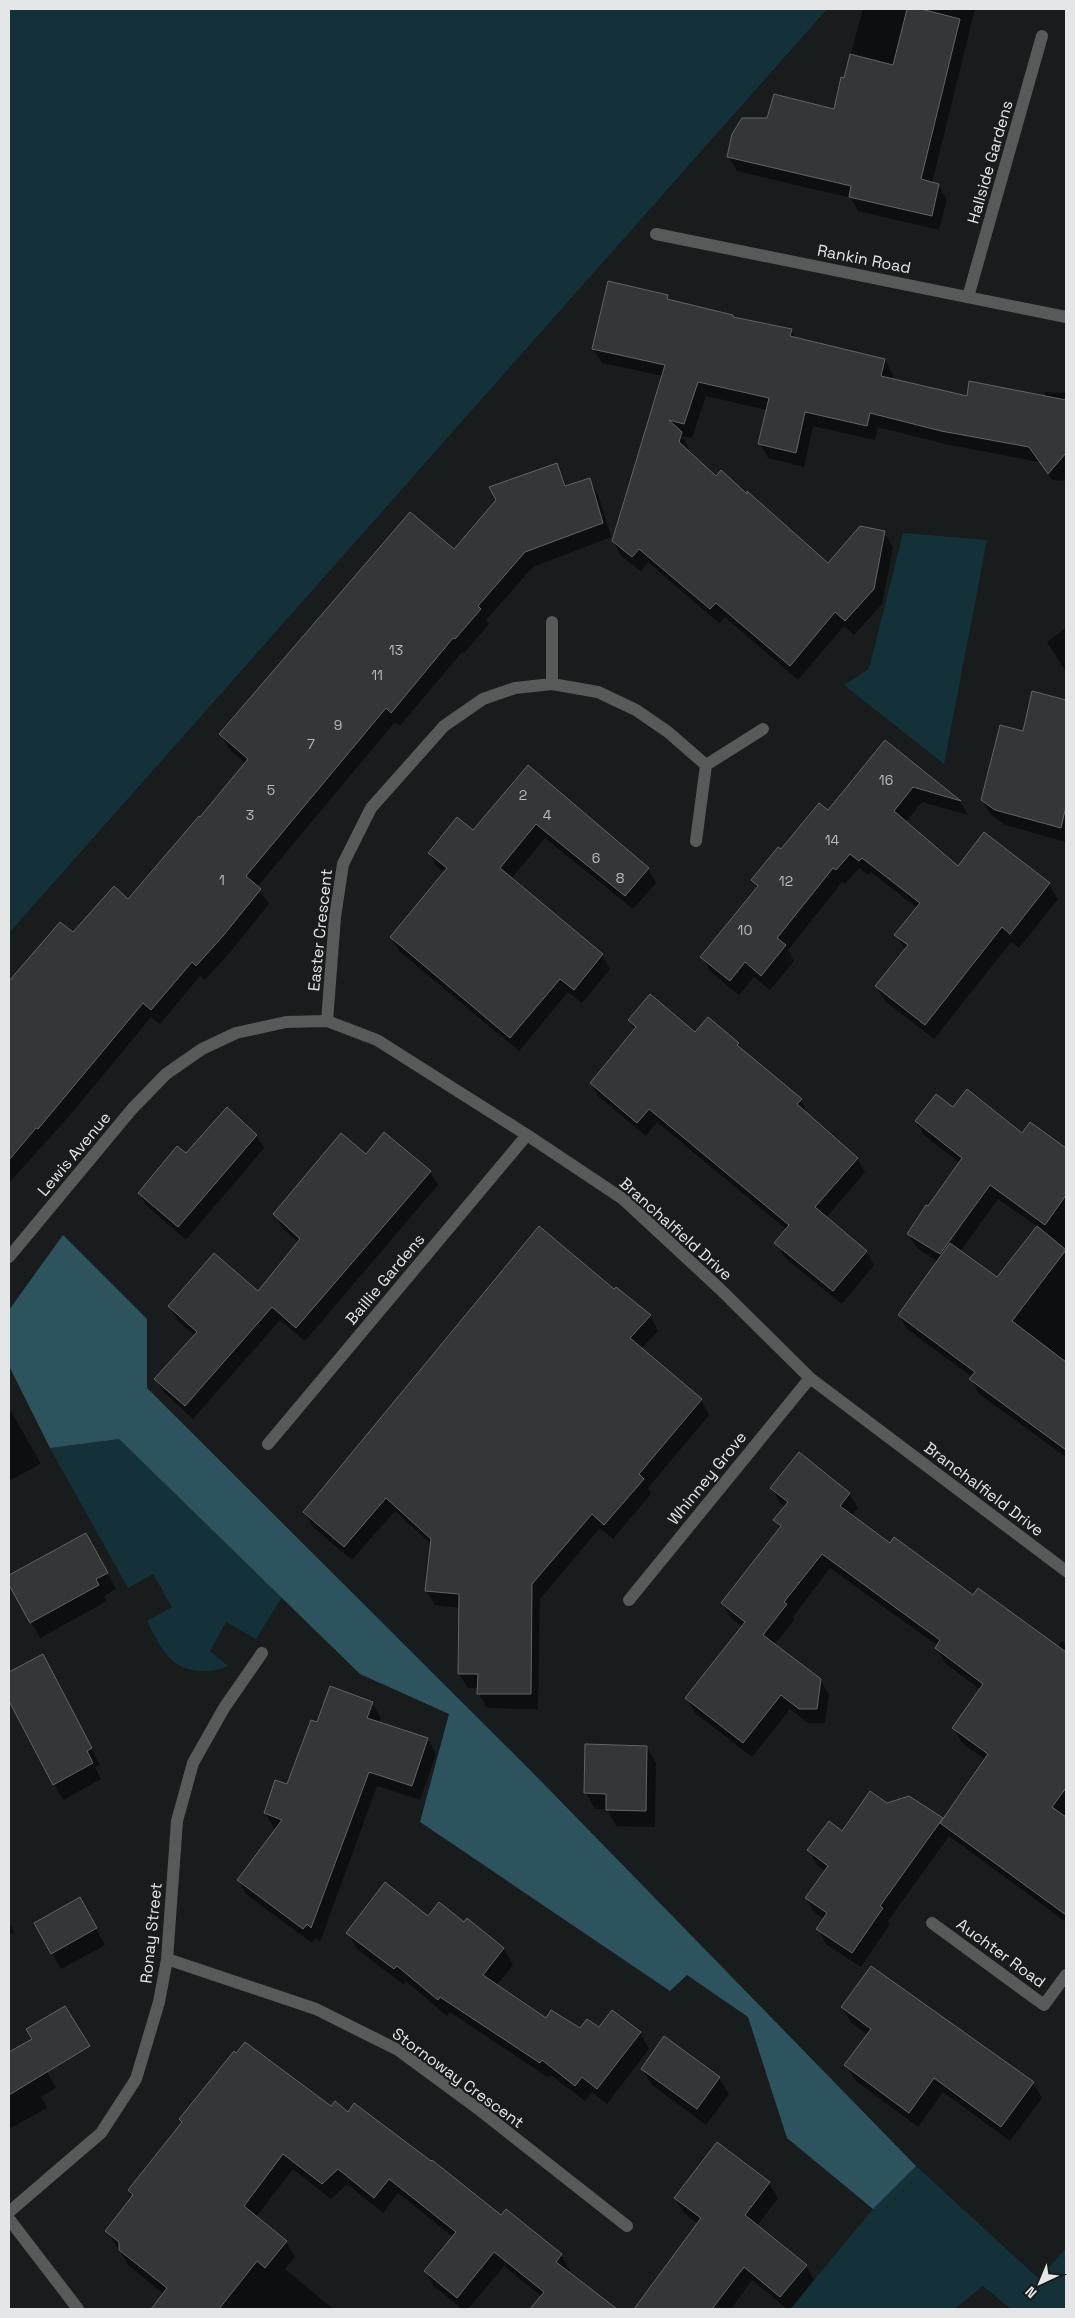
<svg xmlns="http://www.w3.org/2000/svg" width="1075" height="2318" viewBox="0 0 1075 2318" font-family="'Space Grotesk',sans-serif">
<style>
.green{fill:#14313a}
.forest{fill:#2d535f}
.shadow{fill:#0007;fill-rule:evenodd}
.building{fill:#333738;stroke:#616566}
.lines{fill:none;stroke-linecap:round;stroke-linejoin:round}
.minor{stroke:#585a5a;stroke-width:12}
.labels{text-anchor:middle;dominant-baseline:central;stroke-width:4.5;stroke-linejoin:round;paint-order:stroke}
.number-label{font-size:14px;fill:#b8babb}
.street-label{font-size:16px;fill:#e4e6e7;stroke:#181c1d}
</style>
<rect width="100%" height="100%" fill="#181c1d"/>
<!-- green -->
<path class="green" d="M 9,9 L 827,9 L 9,933 Z
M 903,533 L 987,540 L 944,764 L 844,685 L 869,669 Z
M 119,1439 L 282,1597 L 256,1639 L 226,1622 L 210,1651 L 228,1666 C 211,1674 188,1673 173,1661 C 161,1651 154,1634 147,1621 L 172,1607 L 153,1574 L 128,1588 L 50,1448 Z
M 916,2166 L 1039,2279 L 1066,2248 L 1066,2309 L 1011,2309 L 983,2286 L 954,2309 L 790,2309 L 873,2209 Z"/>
<!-- forest -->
<path class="forest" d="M 63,1235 L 147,1319 L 147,1388 L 536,1776 L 916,2166 L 873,2209 L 787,2138 L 748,2017 L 687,1975 L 670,1991 L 420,1822 L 449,1714 L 360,1674 L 119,1439 L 50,1448 L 9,1366 L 9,1310 Z"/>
<!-- shadow -->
<path class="shadow" d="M 863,9 L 975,9 L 932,183 L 938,185 L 947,199 L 939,230 L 858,211 L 851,198 L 737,171 L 728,156 L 768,119 L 835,111 Z
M 667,296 L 670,301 L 732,316 L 734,319 L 791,330 L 796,339 L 885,360 L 893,375 L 892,379 L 968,397 L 1045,397 L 1045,392 L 1066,393 L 1066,481 L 1052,480 L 1039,462 L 950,445 L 878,427 L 875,440 L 813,426 L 804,467 L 768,458 L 760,443 L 767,410 L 706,396 L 692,438 L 682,436 L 689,448 L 688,452 L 716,478 L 828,565 L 884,532 L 893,547 L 882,604 L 854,635 L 844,626 L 798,680 L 725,617 L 719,623 L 648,562 L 641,571 L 621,556 L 613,541 L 663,376 L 602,363 L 593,348 Z
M 556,464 L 568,487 L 589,479 L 598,494 L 611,537 L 533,567 L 486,620 L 489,624 L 464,653 L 462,652 L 400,726 L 395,722 L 257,887 L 269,904 L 231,951 L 205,980 L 200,976 L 160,1024 L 151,1017 L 71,1114 L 9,1183 L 9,1079 L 16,1070 L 9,1063 L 9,984 L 61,923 L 73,934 L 128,901 L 200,819 L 246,764 L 229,749 L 221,734 L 454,551 Z
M 1066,628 L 1066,672 L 1047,642 Z
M 1033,693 L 1066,701 L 1066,842 L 1005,825 L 991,815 L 982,800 L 1024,732 Z
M 885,741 L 960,801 L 968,815 L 922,802 L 905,823 L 958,868 L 1049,884 L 1058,899 L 1019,948 L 1011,942 L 934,1039 L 885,1001 L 876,986 L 905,950 L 896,935 L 917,908 L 871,872 L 868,875 L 859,868 L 845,884 L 842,882 L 788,950 L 794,961 L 770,990 L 754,977 L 739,995 L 711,972 L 702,957 L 758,889 L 753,880 L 781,851 L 828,812 Z
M 528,767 L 648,869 L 656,883 L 633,909 L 545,838 L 511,879 L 602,955 L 610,969 L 582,1003 L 568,992 L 519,1051 L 399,951 L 391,937 L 445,872 L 437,867 L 429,853 L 473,831 Z
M 629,1020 L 738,1043 L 742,1051 L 801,1100 L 808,1115 L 857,1158 L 865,1172 L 826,1218 L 866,1251 L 874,1265 L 842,1304 L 784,1257 L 776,1243 L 787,1230 L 657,1122 L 646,1136 L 599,1097 L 591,1083 L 635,1030 Z
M 954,1109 L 1023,1134 L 1030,1124 L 1066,1151 L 1066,1457 L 979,1394 L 971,1379 L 972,1377 L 907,1329 L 899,1315 L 938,1262 L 917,1248 L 908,1234 L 960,1163 L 925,1136 L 916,1122 ZM 998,1199 L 1038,1227 L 997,1279 L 960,1252 Z
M 384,1134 L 430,1172 L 438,1185 L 305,1341 L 280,1320 L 193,1419 L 164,1392 L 156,1379 L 195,1336 L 177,1320 L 169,1306 L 258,1293 L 299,1243 L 282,1228 L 275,1214 L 366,1156 Z
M 256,1135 L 264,1148 L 186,1240 L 147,1206 L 139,1193 L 186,1155 Z
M 614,1291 L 650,1316 L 658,1331 L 641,1349 L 701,1400 L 709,1415 L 648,1488 L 651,1494 L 613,1539 L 600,1528 L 540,1599 L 538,1709 L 487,1708 L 479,1693 L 479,1688 L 468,1688 L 459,1674 L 460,1608 L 435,1605 L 426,1590 L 432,1545 L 395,1511 L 352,1560 L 313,1527 L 304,1512 Z
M 11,1411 L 41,1464 L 9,1481 L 9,1413 Z
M 772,1488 L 849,1493 L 858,1508 L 851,1516 L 891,1545 L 1057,1647 L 1062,1641 L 1066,1644 L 1066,1922 L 949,1836 L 888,1921 L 890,1924 L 861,1967 L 826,1944 L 818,1929 L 824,1919 L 815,1913 L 806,1898 L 825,1871 L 817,1865 L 809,1850 L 842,1833 L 887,1805 L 943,1821 L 986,1760 L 962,1743 L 954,1729 L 981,1690 L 945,1663 L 936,1648 L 938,1646 L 830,1568 L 793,1617 L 794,1620 L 774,1645 L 820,1679 L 829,1695 L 825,1723 L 808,1723 L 790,1709 L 752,1757 L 695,1713 L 687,1698 L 743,1627 L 731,1618 L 722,1603 L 780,1529 L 775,1520 L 785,1507 L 780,1503 Z
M 86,1535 L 116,1589 L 104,1596 L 107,1601 L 40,1638 L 9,1582 L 9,1577 Z
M 42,1656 L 100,1765 L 95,1767 L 101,1779 L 63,1800 L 9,1698 L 9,1674 Z
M 372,1703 L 381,1718 L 378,1724 L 427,1739 L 436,1754 L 420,1800 L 377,1786 L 320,1942 L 316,1938 L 312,1943 L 247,1895 L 238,1880 L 277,1829 L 274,1828 L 265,1813 L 288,1786 L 318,1723 Z
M 647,1747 L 656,1763 L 655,1827 L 616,1826 L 607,1809 L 595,1809 L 586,1793 Z
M 88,1915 L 105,1945 L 61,1969 L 35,1923 Z
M 428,1918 L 465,1923 L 468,1920 L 504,1949 L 513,1965 L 497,1985 L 547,2020 L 580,2030 L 599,2029 L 640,2033 L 649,2049 L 607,2104 L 592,2092 L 585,2101 L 551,2075 L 549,2078 L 450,2012 L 447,2016 L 406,1981 L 404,1985 L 357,1949 L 348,1933 Z
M 9,1922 L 14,1932 L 9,1935 Z
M 842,2007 L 1033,2083 L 1042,2098 L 1010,2141 L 943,2092 L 918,2127 L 855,2080 L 846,2065 L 868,2035 L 851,2022 Z
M 30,2042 L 56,2088 L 41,2097 L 47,2108 L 9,2129 L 9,2054 Z
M 642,2069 L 719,2078 L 729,2094 L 706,2125 L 652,2085 Z
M 331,2108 L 348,2113 L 501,2217 L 561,2255 L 570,2270 L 568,2273 L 615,2309 L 545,2309 L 540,2300 L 542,2297 L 504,2266 L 468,2309 L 462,2309 L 434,2286 L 425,2271 L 453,2237 L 398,2193 L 383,2213 L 347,2184 L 331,2199 L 293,2169 L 256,2217 L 286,2242 L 295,2257 L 285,2269 L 333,2309 L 163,2309 L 158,2302 L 164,2294 L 129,2266 L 107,2231 L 133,2198 L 129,2191 L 182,2123 L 180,2119 Z
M 769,2183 L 778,2198 L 757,2226 L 806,2266 L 814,2280 L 791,2309 L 787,2309 L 752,2280 L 731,2309 L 643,2309 L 639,2304 L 698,2224 L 684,2213 L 675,2198 Z"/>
<!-- building -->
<path class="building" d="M 907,9 L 921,9 L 960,19 L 921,179 L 939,184 L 932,216 L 849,197 L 851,186 L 727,157 L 732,134 L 742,118 L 767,118 L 774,94 L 834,109 L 841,77 L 844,78 L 850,54 L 893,65 Z
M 608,281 L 668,295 L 667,299 L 733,315 L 733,317 L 792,329 L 790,336 L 885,359 L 881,376 L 967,396 L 969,381 L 1066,400 L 1066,453 L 1048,474 L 1029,447 L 941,431 L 870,413 L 867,426 L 805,412 L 796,453 L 758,444 L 769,398 L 698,382 L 684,424 L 669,420 L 682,432 L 679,442 L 716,476 L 721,470 L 747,494 L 747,491 L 828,563 L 860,526 L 885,531 L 874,589 L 845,621 L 835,612 L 790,666 L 716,603 L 710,609 L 639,549 L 632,557 L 612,541 L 665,365 L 592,349 Z
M 557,463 L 565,486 L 590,478 L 603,523 L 525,552 L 478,606 L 481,609 L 455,639 L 453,638 L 391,713 L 386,708 L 246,876 L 261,889 L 223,936 L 196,966 L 192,962 L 151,1010 L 143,1003 L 38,1129 L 36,1128 L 9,1160 L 9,981 L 60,922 L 73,932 L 114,886 L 128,899 L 199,816 L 200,817 L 248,759 L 219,734 L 410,512 L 454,549 L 496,500 L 489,487 Z
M 1032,691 L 1066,700 L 1066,806 L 1061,828 L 995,810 L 981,800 L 1000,725 L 1023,731 Z
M 885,740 L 961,801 L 913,787 L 894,811 L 958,866 L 984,832 L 1050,883 L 1010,934 L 1002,927 L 925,1025 L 875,986 L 908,945 L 894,935 L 920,903 L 862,858 L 859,861 L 850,854 L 836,870 L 833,868 L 777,938 L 786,945 L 761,976 L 745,962 L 730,981 L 700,957 L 758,886 L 751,880 L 778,847 L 781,849 L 819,803 L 828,810 Z
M 528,765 L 649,868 L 625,896 L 536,824 L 500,868 L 603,954 L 574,990 L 560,979 L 510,1038 L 390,937 L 447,868 L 428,853 L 457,817 L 473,830 Z
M 650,994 L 695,1032 L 708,1017 L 739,1043 L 737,1045 L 802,1099 L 797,1104 L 858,1158 L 815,1207 L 867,1251 L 833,1291 L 774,1243 L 789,1225 L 649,1109 L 637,1123 L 590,1083 L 636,1027 L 628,1020 Z
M 967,1089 L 1022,1133 L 1030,1122 L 1066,1148 L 1066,1195 L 1045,1225 L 990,1185 L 940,1254 L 907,1234 L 926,1205 L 928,1206 L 962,1158 L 915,1121 L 936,1094 L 953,1107 Z
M 227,1107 L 257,1135 L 178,1227 L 138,1193 L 177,1146 L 186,1153 Z
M 384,1132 L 431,1171 L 296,1328 L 272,1307 L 185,1406 L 154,1379 L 197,1332 L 168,1306 L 214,1253 L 258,1291 L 300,1239 L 273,1214 L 341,1133 L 366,1154 Z
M 539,1226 L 614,1289 L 616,1287 L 651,1315 L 630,1338 L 702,1399 L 639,1474 L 644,1479 L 604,1525 L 592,1514 L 532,1584 L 531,1694 L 477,1694 L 478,1674 L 458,1674 L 459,1594 L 425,1591 L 431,1539 L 386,1498 L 344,1547 L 303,1512 Z
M 1037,1226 L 1066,1250 L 1012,1321 L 1066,1362 L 1066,1450 L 969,1379 L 975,1372 L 898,1315 L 950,1243 L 997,1277 Z
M 799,1452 L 850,1493 L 840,1506 L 890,1543 L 894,1537 L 973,1595 L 978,1588 L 1066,1652 L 1066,1788 L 1052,1807 L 1066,1817 L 1066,1915 L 940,1823 L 988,1754 L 952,1728 L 983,1684 L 935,1648 L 940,1640 L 822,1554 L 784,1602 L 787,1604 L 763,1635 L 821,1679 L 817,1709 L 799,1709 L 781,1695 L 743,1743 L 685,1698 L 745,1622 L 721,1603 L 781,1526 L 773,1520 L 788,1502 L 770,1488 Z
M 86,1533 L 108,1573 L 96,1579 L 99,1585 L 30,1623 L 9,1585 L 9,1575 Z
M 43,1654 L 92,1748 L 87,1751 L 93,1763 L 53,1785 L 9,1701 L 9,1672 Z
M 330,1686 L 373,1702 L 367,1718 L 428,1738 L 412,1786 L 369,1772 L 311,1928 L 307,1924 L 303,1929 L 237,1880 L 282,1820 L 264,1813 L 275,1780 L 287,1784 L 311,1720 L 317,1722 Z
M 585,1744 L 647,1746 L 646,1811 L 606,1810 L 606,1794 L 584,1793 Z
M 870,1791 L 887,1803 L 909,1796 L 943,1818 L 880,1906 L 883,1908 L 852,1953 L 816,1929 L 827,1913 L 805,1898 L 828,1866 L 807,1850 L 829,1821 L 842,1831 Z
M 385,1882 L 428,1916 L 439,1902 L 464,1922 L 467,1918 L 504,1948 L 483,1975 L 546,2018 L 551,2010 L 580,2028 L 587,2019 L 599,2027 L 612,2010 L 641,2032 L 597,2089 L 582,2077 L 575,2086 L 542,2060 L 540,2063 L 440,1997 L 438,2000 L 397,1966 L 394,1969 L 346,1933 Z
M 80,1897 L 97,1928 L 51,1954 L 34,1923 Z
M 871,1966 L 1034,2082 L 1001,2127 L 934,2078 L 909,2113 L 844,2065 L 871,2029 L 841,2007 Z
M 65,2006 L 90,2046 L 9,2095 L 9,2052 L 32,2039 L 26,2029 Z
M 664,2036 L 720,2077 L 697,2109 L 641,2069 Z
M 245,2042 L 331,2106 L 335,2101 L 348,2112 L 354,2103 L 431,2161 L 432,2160 L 501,2215 L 506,2209 L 562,2254 L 556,2262 L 617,2309 L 530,2309 L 544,2292 L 494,2252 L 457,2298 L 424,2271 L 456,2232 L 389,2179 L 374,2198 L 338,2169 L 322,2184 L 283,2154 L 244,2206 L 287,2241 L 265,2268 L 257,2261 L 219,2309 L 151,2309 L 167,2288 L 119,2250 L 119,2242 L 105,2231 L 133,2195 L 128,2190 L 182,2122 L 179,2119 L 234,2051 L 236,2053 Z
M 717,2142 L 770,2182 L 745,2215 L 807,2265 L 780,2297 L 744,2267 L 712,2309 L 634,2309 L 701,2218 L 674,2198 Z"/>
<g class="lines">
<!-- minor -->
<path class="minor" d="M 656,234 L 1066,317
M 968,297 L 1042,36
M 552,622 L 552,684
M 706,765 L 763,729
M 327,1021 L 335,917 L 343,864 L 371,808 L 444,726 L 483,699 L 515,688 L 552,684 L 598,692 L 636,710 L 668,732 L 706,765 L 696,841
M 9,1257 L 132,1109 L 166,1074 L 202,1049 L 236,1033 L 286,1022 L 327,1021 L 377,1040 L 527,1135 L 623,1199 L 720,1289 L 810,1378 L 1066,1571
M 268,1444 L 527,1135
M 629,1600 L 810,1378
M 932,1923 L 1044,2005 L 1066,1975
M 167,1959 L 316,2009 L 398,2050 L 481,2111 L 627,2226
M 9,2212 L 101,2133 L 136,2079 L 159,2002 L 167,1959 L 177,1821 L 193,1763 L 224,1708 L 262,1653
M 9,2219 L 78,2309"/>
</g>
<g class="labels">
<!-- number labels -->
<g class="number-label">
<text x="396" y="650">13</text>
<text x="377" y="675">11</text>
<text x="338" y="725">9</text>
<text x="311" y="744">7</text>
<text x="886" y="780">16</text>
<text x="271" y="790">5</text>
<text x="523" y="795">2</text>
<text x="250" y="815">3</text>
<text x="547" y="815">4</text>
<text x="832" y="840">14</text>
<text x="596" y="858">6</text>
<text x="620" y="878">8</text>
<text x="222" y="880">1</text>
<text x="786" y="881">12</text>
<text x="745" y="930">10</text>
</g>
<!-- street labels -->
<g class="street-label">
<text transform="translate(990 162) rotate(-74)">Hallside Gardens</text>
<text transform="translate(864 259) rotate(11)">Rankin Road</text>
<text transform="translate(320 930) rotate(-84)">Easter Crescent</text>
<text transform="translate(74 1154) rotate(-50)">Lewis Avenue</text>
<text transform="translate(676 1229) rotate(42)">Branchalfield Drive</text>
<text transform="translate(385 1279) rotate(-50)">Baillie Gardens</text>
<text transform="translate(707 1478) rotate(-51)">Whinney Grove</text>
<text transform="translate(984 1489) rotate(37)">Branchalfield Drive</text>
<text transform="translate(151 1933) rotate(-84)">Ronay Street</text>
<text transform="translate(1001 1953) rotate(36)">Auchter Road</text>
<text transform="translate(458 2078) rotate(36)">Stornoway Crescent</text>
</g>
</g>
<!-- border -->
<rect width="1075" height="2318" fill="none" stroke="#e4e6e7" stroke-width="20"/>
<!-- north arrow -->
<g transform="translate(1040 2283) rotate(224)" stroke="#181c1d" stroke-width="4" paint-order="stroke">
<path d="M0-4L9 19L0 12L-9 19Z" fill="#e4e6e7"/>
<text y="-8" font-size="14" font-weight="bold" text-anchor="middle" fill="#e4e6e7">N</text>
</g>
</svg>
